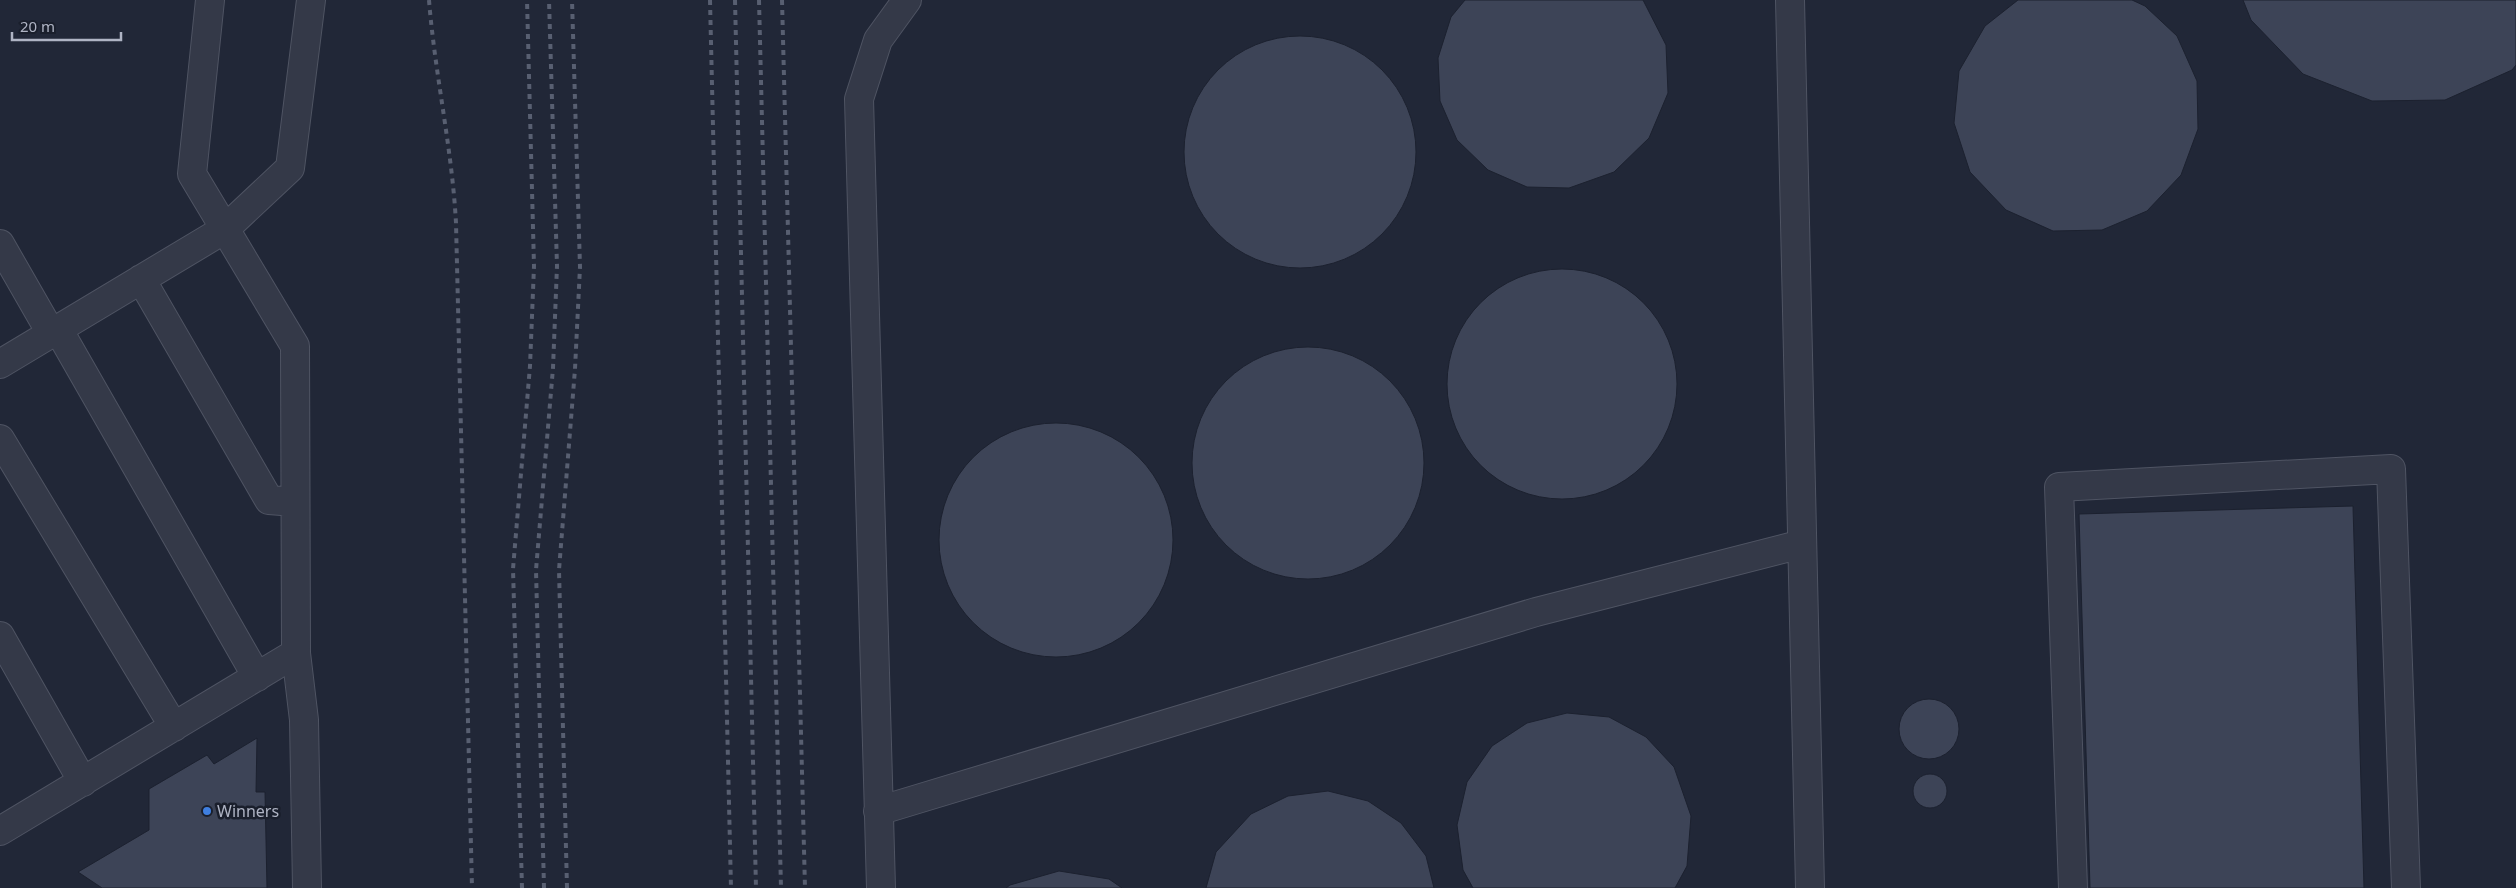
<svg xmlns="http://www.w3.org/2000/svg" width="2516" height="888" viewBox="0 0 2516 888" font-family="'Noto Sans',sans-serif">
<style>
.building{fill:#3d4457;stroke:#1c212f}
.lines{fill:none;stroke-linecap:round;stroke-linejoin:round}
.minor-casing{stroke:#4f5463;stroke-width:30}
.minor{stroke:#343948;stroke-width:28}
.rail{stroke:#585f71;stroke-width:4;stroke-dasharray:5 5;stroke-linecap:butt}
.shop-dot{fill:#3f7fe0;stroke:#1a1f2c;stroke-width:2}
.labels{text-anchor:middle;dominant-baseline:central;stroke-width:5;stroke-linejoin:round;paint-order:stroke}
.poi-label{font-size:16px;fill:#afb4c4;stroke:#1a1f2c;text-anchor:start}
</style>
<rect width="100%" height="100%" fill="#212737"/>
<!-- building -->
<path class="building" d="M 1465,0 L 1643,0 L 1666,45 L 1668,93 L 1649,138 L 1614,172 L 1569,188 L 1527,187 L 1488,170 L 1457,140 L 1440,101 L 1438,58 L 1451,17 Z
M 2018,0 L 2132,0 L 2145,6 L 2177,36 L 2197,81 L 2198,129 L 2181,175 L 2147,211 L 2102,230 L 2053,231 L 2006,210 L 1970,172 L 1954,123 L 1959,71 L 1985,26 Z
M 2243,0 L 2516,0 L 2516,65 L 2512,70 L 2445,100 L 2372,101 L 2303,74 L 2251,20 Z
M1184 152a116 116 0 1 1 232 0a116 116 0 1 1-232 0Z
M1447 384a115 115 0 1 1 230 0a115 115 0 1 1-230 0Z
M1192 463a116 116 0 1 1 232 0a116 116 0 1 1-232 0Z
M939 540a117 117 0 1 1 234 0a117 117 0 1 1-234 0Z
M 2353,506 L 2364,888 L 2090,888 L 2079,514 Z
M1899 729a30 30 0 1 1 60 0a30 30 0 1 1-60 0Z
M 1567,713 L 1609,717 L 1646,737 L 1674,767 L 1691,816 L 1687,866 L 1675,888 L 1473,888 L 1463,870 L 1457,825 L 1467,782 L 1492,746 L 1527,723 Z
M 257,738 L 256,792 L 265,792 L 267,888 L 102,888 L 78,872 L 149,830 L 149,789 L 207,755 L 214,764 Z
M1913 791a17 17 0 1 1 34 0a17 17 0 1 1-34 0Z
M 1328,791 L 1368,801 L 1401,823 L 1426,856 L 1434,888 L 1206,888 L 1216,852 L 1251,814 L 1288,796 Z
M 1059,871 L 1109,879 L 1122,888 L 1006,888 L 1010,885 Z"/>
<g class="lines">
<defs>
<path id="minor" d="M 210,0 L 192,174 L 225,229 L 290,168 L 311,0
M 1790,0 L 1810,888
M 0,244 L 51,333
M 141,279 L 269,500 L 295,502
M 58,329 L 257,677
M 0,364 L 225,229 L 295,346 L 296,653 L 0,831
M 0,439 L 174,727
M 0,636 L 83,782
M 296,653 L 304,720 L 307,888
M 878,811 L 1536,612 L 1802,544
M 881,888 L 859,99 L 878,40 L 907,0
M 2073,888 L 2059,487 L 2391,469 L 2406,888"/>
</defs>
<!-- minor casing -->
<use href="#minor" class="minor-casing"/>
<!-- minor -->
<use href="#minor" class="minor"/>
<!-- rail -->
<path class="rail" d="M 429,0 C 435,75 452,148 456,223 L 472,888
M 710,0 L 731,888
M 735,0 L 756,888
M 759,0 L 781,888
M 782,0 L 805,888
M 522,888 L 513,569 L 530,366 L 534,266 L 527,0
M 544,888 L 536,570 L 553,368 L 557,266 L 549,0
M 567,888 L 559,570 L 575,369 L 580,267 L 572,0"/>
</g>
<!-- markers -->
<circle class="shop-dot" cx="207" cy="811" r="5"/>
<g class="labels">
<!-- poi labels -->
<g class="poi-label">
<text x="217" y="811">Winners</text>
</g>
</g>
<!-- scale -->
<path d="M12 32v8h109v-8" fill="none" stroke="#afb4c4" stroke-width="2.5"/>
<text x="20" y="32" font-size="15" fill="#afb4c4" stroke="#1a1f2c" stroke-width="4" paint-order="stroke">20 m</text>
</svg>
